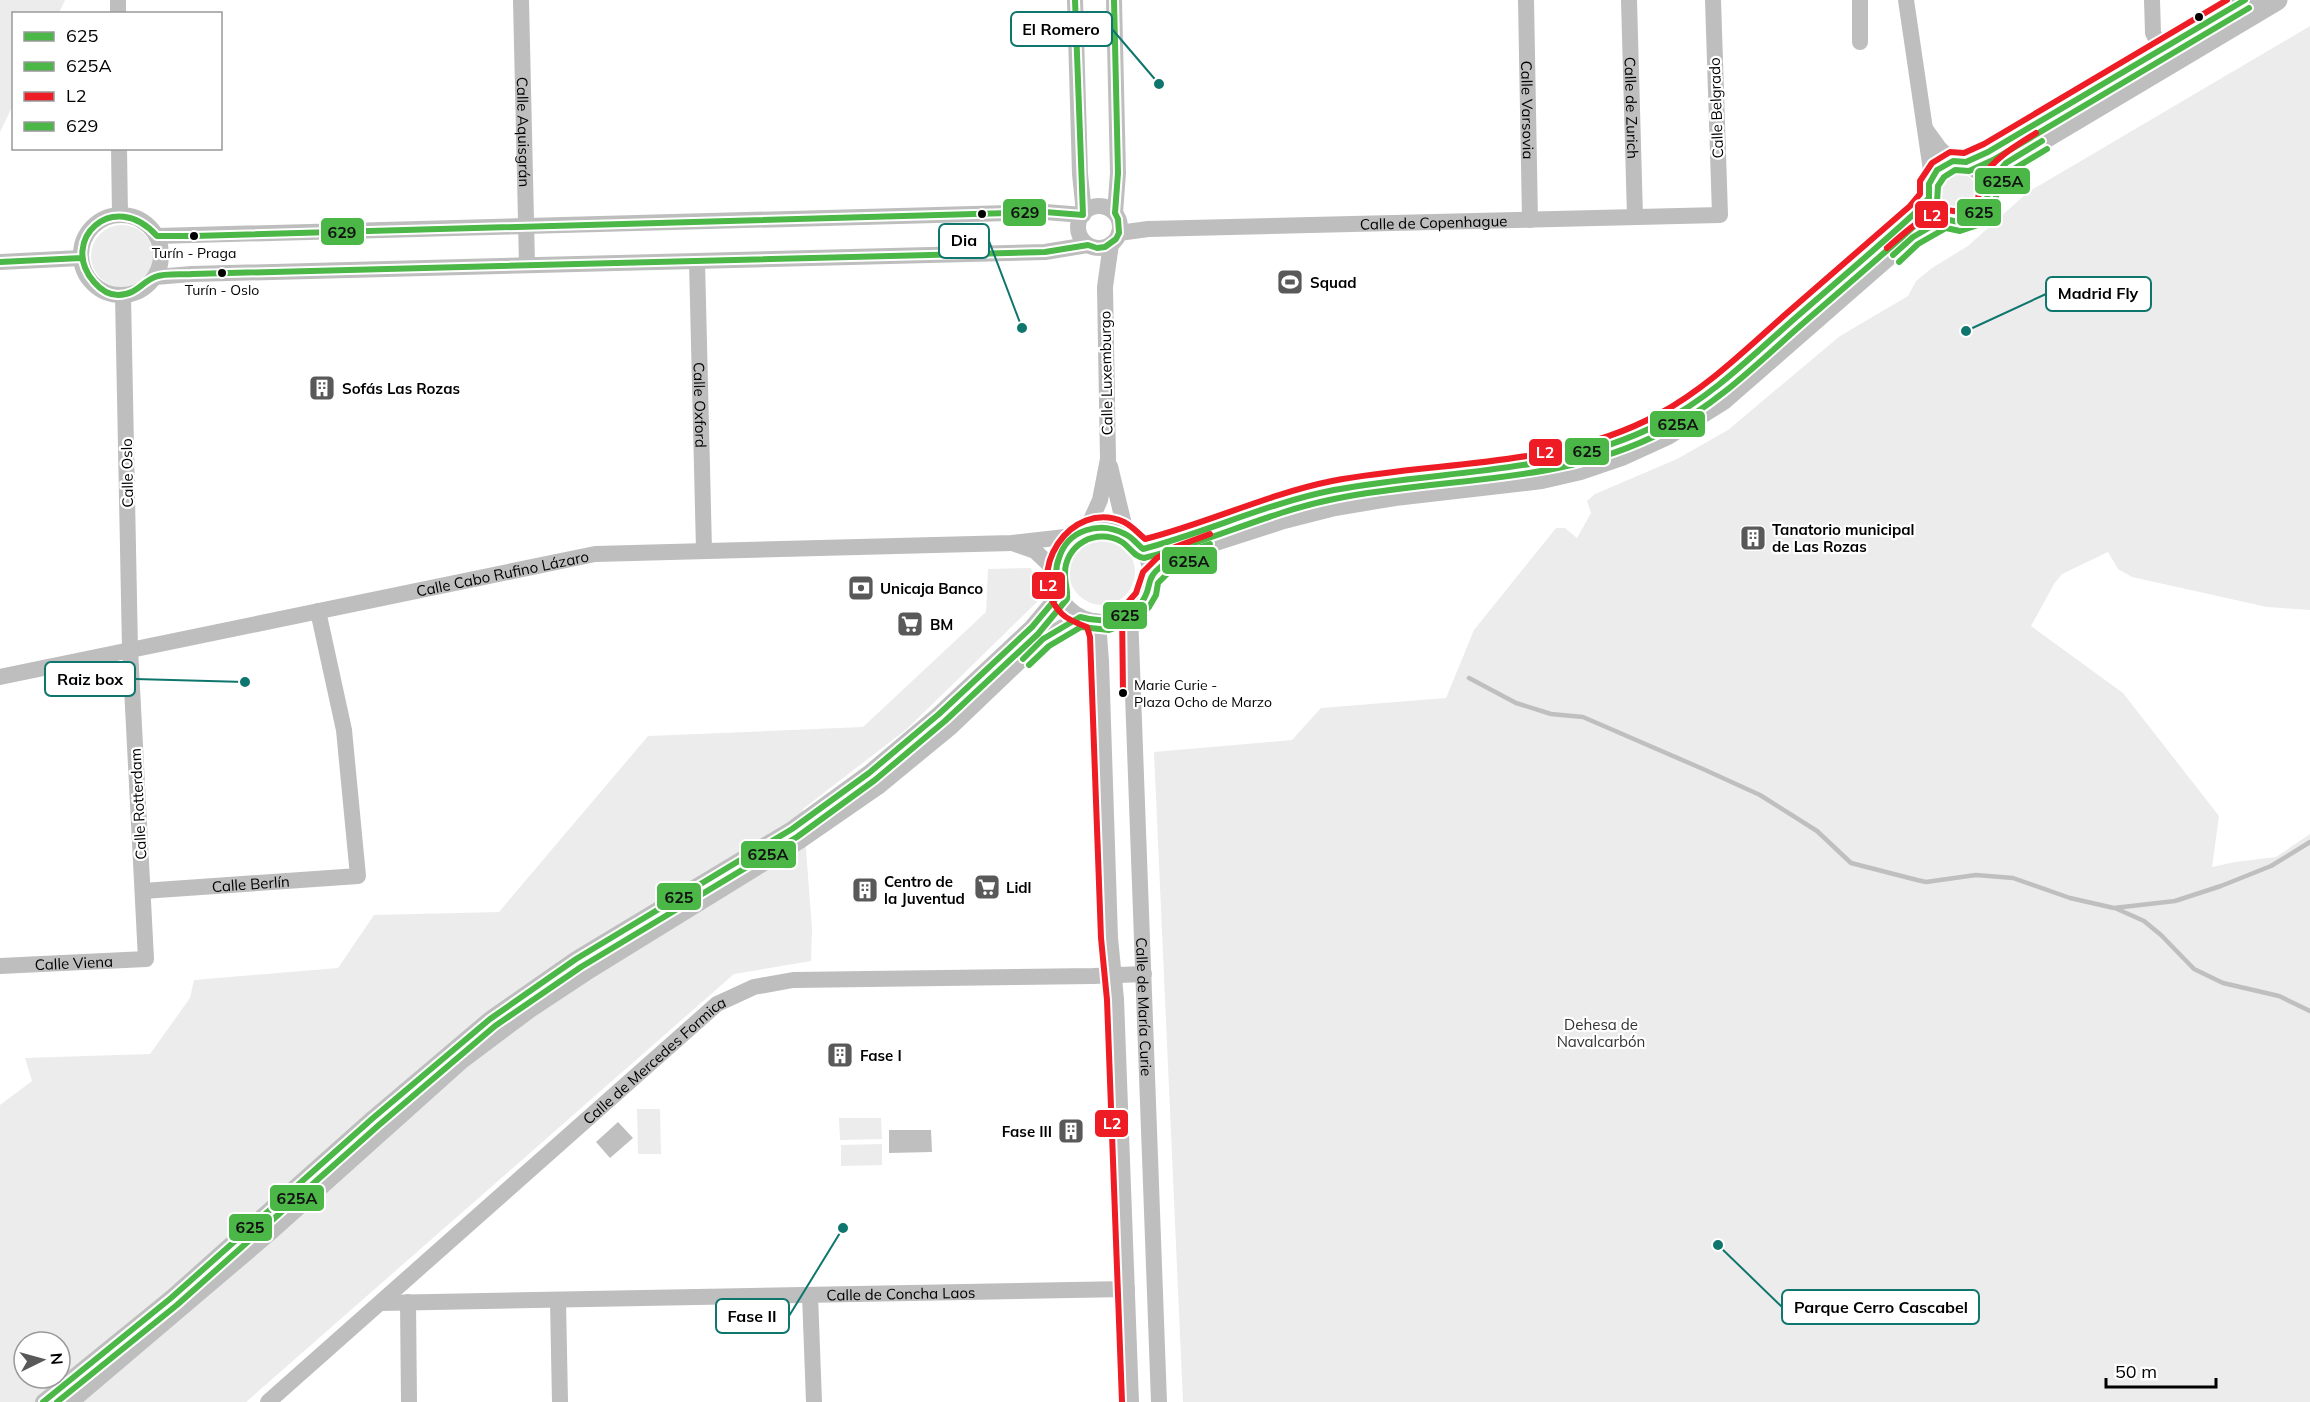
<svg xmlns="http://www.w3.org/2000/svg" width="2310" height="1402" viewBox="0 0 2310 1402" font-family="Mulish,sans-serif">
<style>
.green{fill:#ececec;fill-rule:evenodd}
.water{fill:#bfbfbf}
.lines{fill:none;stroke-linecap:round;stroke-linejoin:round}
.stream{stroke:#bfbfbf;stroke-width:4.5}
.minor{stroke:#bebebe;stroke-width:16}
.tertiary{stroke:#bebebe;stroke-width:21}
.bus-1-casing{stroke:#fff;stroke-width:10}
.bus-2-casing{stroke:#fff;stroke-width:10}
.bus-3-casing{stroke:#fff;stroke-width:10}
.bus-4-casing{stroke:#fff;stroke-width:10}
.bus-1{stroke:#4ab747;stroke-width:6}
.bus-2{stroke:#4ab747;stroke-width:6}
.bus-3{stroke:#ee1c25;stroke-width:6}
.bus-4{stroke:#4ab747;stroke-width:6}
.bus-dot{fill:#000;stroke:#fff;stroke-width:2}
.labels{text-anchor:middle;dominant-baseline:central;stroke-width:4.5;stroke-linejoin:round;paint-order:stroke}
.bus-label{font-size:14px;fill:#000;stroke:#fff}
.street-label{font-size:15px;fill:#000;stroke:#fff}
.poi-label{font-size:15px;font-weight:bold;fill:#000;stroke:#fff;text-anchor:start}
.park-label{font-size:15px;fill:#333;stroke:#fff}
.leader{fill:none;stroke:#0f766e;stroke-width:2}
.callout-dot{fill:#0f766e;stroke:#fff;stroke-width:2}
.callout{fill:#fff;stroke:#0f766e;stroke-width:2}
.callout-label{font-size:16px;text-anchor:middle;font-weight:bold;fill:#000}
.line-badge{stroke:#fff;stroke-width:2}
.badge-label{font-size:16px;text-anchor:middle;font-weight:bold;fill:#fff}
.pale-badge-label{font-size:16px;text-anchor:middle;font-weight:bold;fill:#111}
</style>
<rect width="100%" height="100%" fill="#fff"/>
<!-- green -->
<path class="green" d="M 0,0 L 65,0 L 59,13 L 14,14 L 13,105 L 0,132 Z
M 2310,26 L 2310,610 L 2267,607 L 2132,577 L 2118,569 L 2108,552 L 2062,574 L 2054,584 L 2031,626 L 2123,693 L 2219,816 L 2212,867 L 2235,862 L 2276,857 L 2310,834 L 2310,1402 L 1183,1402 L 1154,752 L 1292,740 L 1321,708 L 1446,698 L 1474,630 L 1556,528 L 1565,528 L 1577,538 L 1591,513 L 1587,501 L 1595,494 L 1677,459 L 1728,430 L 1840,336 L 1908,296 L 1916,281 L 1932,268 L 1968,246 L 2028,192 Z
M1940 191a18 18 0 1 1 36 0a18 18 0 1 1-36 0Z
M91 256a31 31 0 1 1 62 0a31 31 0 1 1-62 0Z
M1069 572a33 33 0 1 1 66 0a33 33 0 1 1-66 0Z
M 1031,568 L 1040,599 L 908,728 L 803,809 L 812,929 L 811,961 L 734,974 L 246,1402 L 0,1402 L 0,1105 L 32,1081 L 25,1058 L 150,1054 L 190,998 L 194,980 L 338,968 L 374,915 L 499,912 L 648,736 L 863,727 L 986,612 L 988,569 ZM 24,1342 L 60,1342 L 60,1378 L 24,1378 Z
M 637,1109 L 660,1109 L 661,1154 L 638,1154 Z
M 839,1118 L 881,1118 L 882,1139 L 840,1140 Z
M 882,1144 L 882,1165 L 841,1166 L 841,1145 Z"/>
<!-- water -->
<path class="water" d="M 618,1122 L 633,1138 L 610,1158 L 596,1142 Z
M 889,1130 L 931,1130 L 932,1152 L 889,1153 Z"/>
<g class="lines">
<!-- stream -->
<path class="stream" d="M 1469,678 L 1516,703 L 1551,714 L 1583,717 L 1703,769 L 1760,795 L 1817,831 L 1851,863 L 1917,880 L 1926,882 L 1976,875 L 2013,878 L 2070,898 L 2114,908 L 2175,901 L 2221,886 L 2271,866 L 2310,842
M 2115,908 L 2144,921 L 2161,935 L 2194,969 L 2223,983 L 2279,996 L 2310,1011"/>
<!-- minor -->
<g class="minor">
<path d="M 118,0 L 118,14"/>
<path id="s1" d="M 521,0 L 527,265"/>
<path d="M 1075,0 L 1080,174 L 1084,213"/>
<path d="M 1114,0 L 1118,173 L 1115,213"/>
<path id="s2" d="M 1526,0 L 1530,220"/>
<path id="s3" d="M 1629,0 L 1635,217"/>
<path d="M 1860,0 L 1860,42"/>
<path d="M 1906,0 L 1932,177"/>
<path d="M 2152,0 L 2153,33 L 2161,48"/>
<path d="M 1926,130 L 1939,148 L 1953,161"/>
<path d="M 119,148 L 120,215"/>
<circle cx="1099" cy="227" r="21"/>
<circle cx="121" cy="255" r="40"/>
<path id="s4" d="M 1119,233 L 1148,229 L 1720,215 L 1713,0"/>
<path d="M 157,236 L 1045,212 L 1083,215"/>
<path id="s5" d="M 697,261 L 704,550"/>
<path d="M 0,262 L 81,258"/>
<path d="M 155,277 L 192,274 L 1045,252 L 1088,245"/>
<path d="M 1110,466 L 1126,533"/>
<circle cx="1102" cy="574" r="48"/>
<path d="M 1087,529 L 1100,500 L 1108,459 L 1105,287 L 1111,244"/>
<path d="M 1015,544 L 1035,551 L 1055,570"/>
<path d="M 1143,549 L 1180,539 L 1280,504 L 1333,491 L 1538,464 L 1576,457 L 1617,443 L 1660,423 L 1715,388 L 1904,224 L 1929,198"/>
<path d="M 1150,578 L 1166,564 L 1185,553 L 1284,521 L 1335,508 L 1395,498 L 1542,481 L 1581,472 L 1622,458 L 1668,437 L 1724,402 L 1913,237 L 1944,219"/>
<path id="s6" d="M 1130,613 L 1159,1402"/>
<path d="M 1094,621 L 1099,635 L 1101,661 L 1110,938 L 1116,999 L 1131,1402"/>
<path id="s7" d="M 0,677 L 595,554 L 1012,543 L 1074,536"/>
<path id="s8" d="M 143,891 L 358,876 L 344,730 L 318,611"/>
<path id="s9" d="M 0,966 L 146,959 L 130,649 L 123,296"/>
<path d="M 810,1295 L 814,1402"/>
<path d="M 558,1300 L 560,1402"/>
<path d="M 408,1302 L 409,1402"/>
<path id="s10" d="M 381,1303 L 1127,1289"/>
<path d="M 43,1402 L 171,1298 L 373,1118 L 490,1019 L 576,959 L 792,829 L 869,773 L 939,714 L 1032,627 L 1059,595"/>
<path d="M 71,1402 L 270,1233 L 462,1061 L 530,1010 L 586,973 L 800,841 L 878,787 L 951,727 L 1043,639 L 1080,617"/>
<path id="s11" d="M 268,1402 L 717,1004 L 754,987 L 793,980 L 1093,976 L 1144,974"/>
</g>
<!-- tertiary -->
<path class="tertiary" d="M1929 192a30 30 0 1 1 60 0a30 30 0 1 1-60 0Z
M 1966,162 L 1988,152 L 2161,48 L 2245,0
M 1988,185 L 2006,163 L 2020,153 L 2277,0"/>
<defs>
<path id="bus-1" d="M 1893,255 L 1913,237 L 1944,219 L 1959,222 L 1975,217 L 1987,203 L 1988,185 L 2006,163 L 2042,141
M 1023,659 L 1043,639 L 1080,617 C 1104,624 1137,620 1147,592 C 1150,583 1149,578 1156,571 C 1170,557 1192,550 1210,544
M 43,1402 L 171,1298 L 373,1118 L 490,1019 L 576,959 L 792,829 L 869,773 L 939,714 L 1032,627 L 1059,595 C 1057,582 1054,570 1059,558 C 1068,529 1100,521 1125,534 C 1132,537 1137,544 1143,549 C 1207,532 1268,503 1334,490 C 1444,469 1559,476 1661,423 C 1711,397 1751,357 1793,320 C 1834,284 1876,249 1916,212 L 1929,198 L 1929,184 L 1937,170 L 1953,161 L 1966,162 L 1988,152 L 2245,0"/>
<path id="bus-2" d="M 1899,262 L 1918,244 L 1946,228 L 1960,231 L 1981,224 L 1995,207 L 1997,188 L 2012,170 L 2047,149
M 1029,665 L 1049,646 L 1081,627 L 1109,630 L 1132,622 L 1149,607 L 1156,595 L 1158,583 L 1167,574 L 1189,561 L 1213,553
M 57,1402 L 177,1305 L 379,1125 L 495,1026 L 581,967 L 797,837 L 875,780 L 945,721 L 1038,634 L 1067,599 C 1068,591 1065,583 1065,575 C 1064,545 1096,527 1122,542 C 1130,547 1134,557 1144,558 C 1209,542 1269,512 1334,499 C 1447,476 1560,486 1665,431 C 1716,405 1758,363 1800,326 C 1841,290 1883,255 1923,218 L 1937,202 L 1938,186 L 1944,177 L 1955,170 L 1969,171 L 1993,160 L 2249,8"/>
<path id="bus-3" d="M 1887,248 C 1902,235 1921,217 1941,211 C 1951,207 1961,217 1972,208 C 1982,200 1977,188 1982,178 C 1994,158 2017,145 2036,133
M 1123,693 L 1122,609 L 1136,593 L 1143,572 L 1157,558 L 1175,547 L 1210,534
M 1122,1402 L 1107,1000 L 1101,938 L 1090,637 L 1087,627 C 1079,624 1068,620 1062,614 C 1022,574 1070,498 1124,522 C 1131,525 1139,534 1145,539 C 1208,523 1268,494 1332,481 C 1441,460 1558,469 1659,414 C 1707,388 1746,349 1787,313 C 1828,277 1869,242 1910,206 L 1920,194 L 1920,181 L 1932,163 L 1950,152 L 1964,153 L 1984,144 L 2227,0"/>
<path id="bus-4" d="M 1075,0 L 1083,215 L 1045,212 L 194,236 L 157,236 C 113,187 58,241 94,282 C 100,289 109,295 118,295 C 138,294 140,283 155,277 C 165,273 181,275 192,274 L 1045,252 L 1088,245 L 1097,248 L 1105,247 L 1116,239 L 1119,233 L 1118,219 L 1115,213 L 1118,173 L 1114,0
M 0,262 L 81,258"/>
</defs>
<!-- bus-1 casing -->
<use href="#bus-1" class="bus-1-casing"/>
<!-- bus-2 casing -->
<use href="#bus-2" class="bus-2-casing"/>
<!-- bus-3 casing -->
<use href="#bus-3" class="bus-3-casing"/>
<!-- bus-4 casing -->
<use href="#bus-4" class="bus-4-casing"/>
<!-- bus-1 -->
<use href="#bus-1" class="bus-1"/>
<!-- bus-2 -->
<use href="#bus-2" class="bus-2"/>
<!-- bus-3 -->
<use href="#bus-3" class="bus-3"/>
<!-- bus-4 -->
<use href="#bus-4" class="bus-4"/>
</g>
<!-- icons -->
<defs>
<symbol id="stadium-square" viewBox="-11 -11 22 22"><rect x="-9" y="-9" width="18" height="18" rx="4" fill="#595959" stroke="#fff"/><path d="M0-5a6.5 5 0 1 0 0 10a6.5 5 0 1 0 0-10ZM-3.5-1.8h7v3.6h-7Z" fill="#fff"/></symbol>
<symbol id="building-square" viewBox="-11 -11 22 22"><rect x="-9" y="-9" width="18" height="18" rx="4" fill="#595959" stroke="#fff"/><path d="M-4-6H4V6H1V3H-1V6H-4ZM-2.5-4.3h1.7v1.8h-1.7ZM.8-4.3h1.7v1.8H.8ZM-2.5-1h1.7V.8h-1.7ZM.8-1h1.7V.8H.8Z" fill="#fff"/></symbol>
<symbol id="bank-square" viewBox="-11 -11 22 22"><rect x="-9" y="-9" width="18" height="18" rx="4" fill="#595959" stroke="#fff"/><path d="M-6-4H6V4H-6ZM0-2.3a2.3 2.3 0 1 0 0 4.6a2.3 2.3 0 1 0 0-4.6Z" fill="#fff"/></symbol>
<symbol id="supermarket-square" viewBox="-11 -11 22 22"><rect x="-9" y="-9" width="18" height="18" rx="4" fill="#595959" stroke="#fff"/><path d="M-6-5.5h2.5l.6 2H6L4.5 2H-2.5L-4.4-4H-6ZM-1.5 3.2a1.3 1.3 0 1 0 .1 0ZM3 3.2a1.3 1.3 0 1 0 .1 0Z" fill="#fff"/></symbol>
</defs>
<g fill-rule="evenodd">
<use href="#stadium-square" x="1275" y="267" width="30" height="30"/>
<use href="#building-square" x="307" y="373" width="30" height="30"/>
<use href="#building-square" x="1738" y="523" width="30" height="30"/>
<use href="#bank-square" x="846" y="573" width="30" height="30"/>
<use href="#supermarket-square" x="895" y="609" width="30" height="30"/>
<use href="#supermarket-square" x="972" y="872" width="30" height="30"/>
<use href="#building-square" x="850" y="875" width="30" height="30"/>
<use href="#building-square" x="825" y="1040" width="30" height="30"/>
<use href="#building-square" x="1056" y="1116" width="30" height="30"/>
</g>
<!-- markers -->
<g class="bus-dot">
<circle cx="2199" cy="17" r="5"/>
<circle cx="982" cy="214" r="5"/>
<circle cx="194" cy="236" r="5"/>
<circle cx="222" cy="273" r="5"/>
<circle cx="1123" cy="693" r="5"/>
</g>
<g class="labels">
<!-- bus labels -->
<g class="bus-label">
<text x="194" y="253">Turín - Praga</text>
<text x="222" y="290">Turín - Oslo</text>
<text x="1134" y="685" text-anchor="start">Marie Curie -<tspan x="1134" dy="17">Plaza Ocho de Marzo</tspan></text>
</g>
<!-- street labels -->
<g class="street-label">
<text transform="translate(1716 108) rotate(-92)">Calle Belgrado</text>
<text stroke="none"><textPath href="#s3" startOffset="108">Calle de Zurich</textPath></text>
<text stroke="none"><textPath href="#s2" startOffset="110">Calle Varsovia</textPath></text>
<text stroke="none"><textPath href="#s1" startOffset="132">Calle Aquisgrán</textPath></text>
<text stroke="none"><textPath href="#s4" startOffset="315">Calle de Copenhague</textPath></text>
<text transform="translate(1106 373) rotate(-91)">Calle Luxemburgo</text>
<text stroke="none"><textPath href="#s5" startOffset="144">Calle Oxford</textPath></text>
<text transform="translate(127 473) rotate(-91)">Calle Oslo</text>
<text stroke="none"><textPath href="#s7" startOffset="513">Calle Cabo Rufino Lázaro</textPath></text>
<text transform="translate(138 804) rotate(-93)">Calle Rotterdam</text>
<text stroke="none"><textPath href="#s8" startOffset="108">Calle Berlín</textPath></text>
<text stroke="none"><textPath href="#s9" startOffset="74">Calle Viena</textPath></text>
<text stroke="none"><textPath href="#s6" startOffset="394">Calle de María Curie</textPath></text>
<text stroke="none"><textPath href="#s11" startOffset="516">Calle de Mercedes Formica</textPath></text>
<text stroke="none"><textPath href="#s10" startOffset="520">Calle de Concha Laos</textPath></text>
</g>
<!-- poi labels -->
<g class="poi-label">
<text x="1310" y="282">Squad</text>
<text x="342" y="388">Sofás Las Rozas</text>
<text x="1772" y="529">Tanatorio municipal<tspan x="1772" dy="17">de Las Rozas</tspan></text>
<text x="880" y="588">Unicaja Banco</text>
<text x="930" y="624">BM</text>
<text x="884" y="881">Centro de<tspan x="884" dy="17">la Juventud</tspan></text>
<text x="1006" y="887">Lidl</text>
<text x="860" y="1055">Fase I</text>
<text x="1052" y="1131" text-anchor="end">Fase III</text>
</g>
<!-- park labels -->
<g class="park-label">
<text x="1601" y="1024">Dehesa de<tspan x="1601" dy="17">Navalcarbón</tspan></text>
</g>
</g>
<!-- callouts -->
<path class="leader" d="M1159 84L1112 29M1022 328L989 241M1966 331L2046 294M245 682L135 679M1718 1245L1782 1307M843 1228L789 1316"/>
<g class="callout-dot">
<circle cx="1159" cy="84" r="6"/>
<circle cx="1022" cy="328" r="6"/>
<circle cx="1966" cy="331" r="6"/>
<circle cx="245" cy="682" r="6"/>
<circle cx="1718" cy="1245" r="6"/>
<circle cx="843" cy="1228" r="6"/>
</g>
<g class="callout">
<rect x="1011" y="12" width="101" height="34" rx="6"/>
<rect x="939" y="224" width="50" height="34" rx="6"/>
<rect x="2046" y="277" width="105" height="34" rx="6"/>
<rect x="45" y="662" width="90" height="34" rx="6"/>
<rect x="1782" y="1290" width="197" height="34" rx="6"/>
<rect x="716" y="1299" width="73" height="34" rx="6"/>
</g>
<g class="callout-label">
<text x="1061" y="35">El Romero</text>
<text x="964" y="246">Dia</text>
<text x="2098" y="299">Madrid Fly</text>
<text x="90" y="685">Raiz box</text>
<text x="1881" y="1313">Parque Cerro Cascabel</text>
<text x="752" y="1322">Fase II</text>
</g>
<g class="line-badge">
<rect x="1974" y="167" width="57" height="28" rx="6" fill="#4ab747"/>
<rect x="1956" y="198" width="46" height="29" rx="6" fill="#4ab747"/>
<rect x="1002" y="198" width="45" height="29" rx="6" fill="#4ab747"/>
<rect x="1914" y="200" width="35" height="29" rx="6" fill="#ee1c25"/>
<rect x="320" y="217" width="45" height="29" rx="6" fill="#4ab747"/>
<rect x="1649" y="410" width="57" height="28" rx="6" fill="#4ab747"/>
<rect x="1564" y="437" width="46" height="29" rx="6" fill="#4ab747"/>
<rect x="1528" y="438" width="35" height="29" rx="6" fill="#ee1c25"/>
<rect x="1161" y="546" width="57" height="29" rx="6" fill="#4ab747"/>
<rect x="1031" y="571" width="35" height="29" rx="6" fill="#ee1c25"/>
<rect x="1102" y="601" width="46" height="29" rx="6" fill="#4ab747"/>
<rect x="740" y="840" width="57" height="29" rx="6" fill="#4ab747"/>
<rect x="656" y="882" width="46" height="29" rx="6" fill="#4ab747"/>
<rect x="1094" y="1109" width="35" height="29" rx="6" fill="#ee1c25"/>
<rect x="269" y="1184" width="56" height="28" rx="6" fill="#4ab747"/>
<rect x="228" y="1213" width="45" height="29" rx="6" fill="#4ab747"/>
</g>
<g class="badge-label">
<text x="1932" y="221">L2</text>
<text x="1545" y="458">L2</text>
<text x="1048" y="591">L2</text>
<text x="1112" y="1129">L2</text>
</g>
<g class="pale-badge-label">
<text x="2003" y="187">625A</text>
<text x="1979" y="218">625</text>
<text x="1025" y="218">629</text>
<text x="342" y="238">629</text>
<text x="1678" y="430">625A</text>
<text x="1587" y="457">625</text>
<text x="1189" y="567">625A</text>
<text x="1125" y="621">625</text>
<text x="768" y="860">625A</text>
<text x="679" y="903">625</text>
<text x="297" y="1204">625A</text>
<text x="250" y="1233">625</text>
</g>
<!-- legend -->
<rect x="12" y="12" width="210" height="138" fill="#ffffff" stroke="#999999" stroke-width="1.5"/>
<rect x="24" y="32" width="30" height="9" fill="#4ab747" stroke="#999999" stroke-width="1.5"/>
<text x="66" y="42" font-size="18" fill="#000000">625</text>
<rect x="24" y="62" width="30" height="9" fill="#4ab747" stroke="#999999" stroke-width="1.5"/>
<text x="66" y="72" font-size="18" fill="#000000">625A</text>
<rect x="24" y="92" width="30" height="9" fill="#ee1c25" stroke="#999999" stroke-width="1.5"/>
<text x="66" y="102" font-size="18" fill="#000000">L2</text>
<rect x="24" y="122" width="30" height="9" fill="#4ab747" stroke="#999999" stroke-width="1.5"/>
<text x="66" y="132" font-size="18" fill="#000000">629</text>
<!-- north arrow -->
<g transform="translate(42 1360) rotate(85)"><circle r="28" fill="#ffffff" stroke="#999999" stroke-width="1.5"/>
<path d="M0-4.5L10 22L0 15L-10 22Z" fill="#595959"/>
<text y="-9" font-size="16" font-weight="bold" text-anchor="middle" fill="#000000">N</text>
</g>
<!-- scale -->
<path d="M2106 1378v9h110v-9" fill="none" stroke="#000000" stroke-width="3"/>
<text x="2115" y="1378" font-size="18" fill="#000000" stroke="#ffffff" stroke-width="4.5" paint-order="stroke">50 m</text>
</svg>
